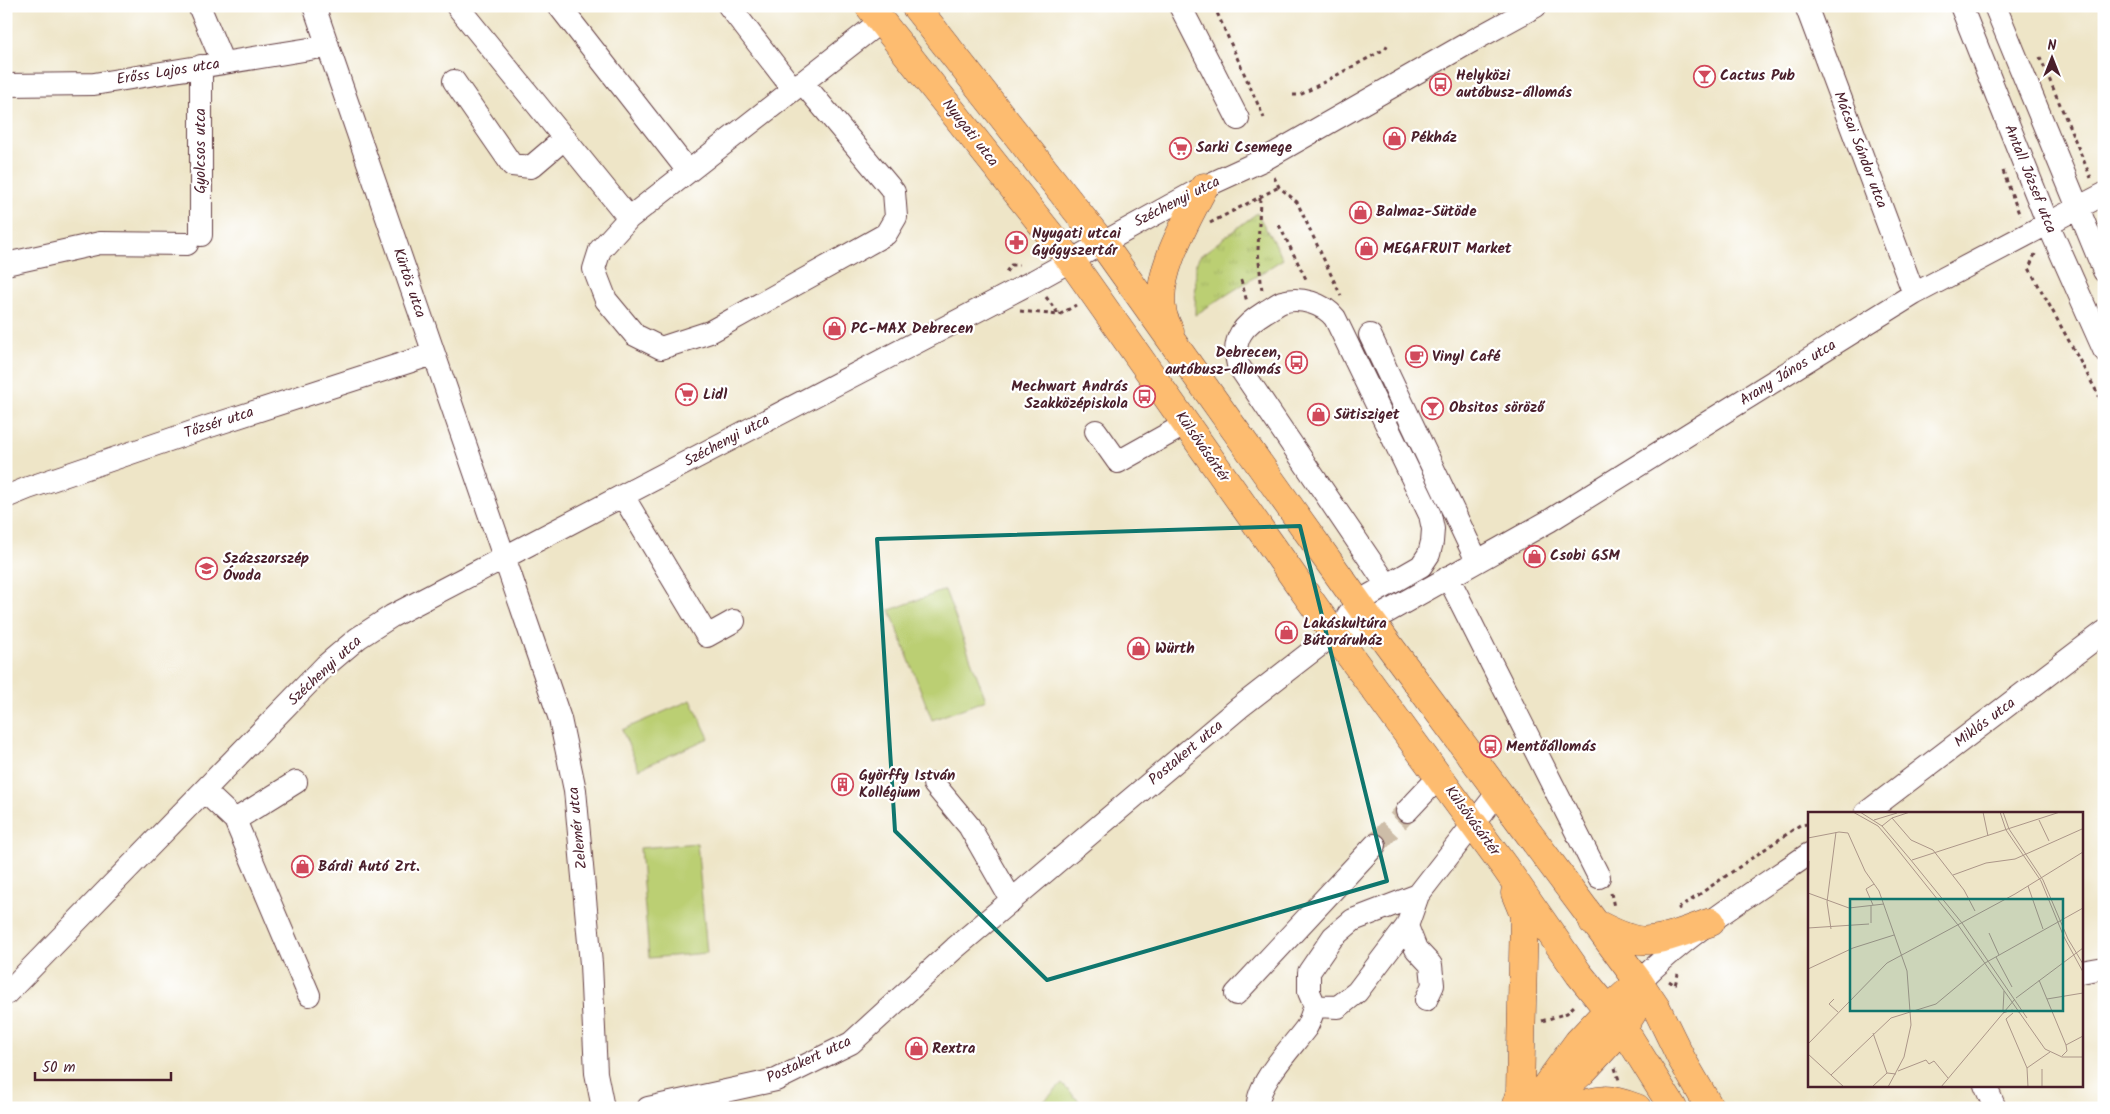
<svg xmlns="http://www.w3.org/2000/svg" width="2110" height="1114" viewBox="0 0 2110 1114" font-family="Kalam,sans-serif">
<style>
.park{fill:url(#park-tufts);stroke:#82774f}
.garden{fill:#bbcf73;stroke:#82774f}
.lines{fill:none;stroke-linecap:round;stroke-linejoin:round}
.minor-tunnel{stroke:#cdbda8;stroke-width:22;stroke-dasharray:22 11;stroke-linecap:butt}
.minor-casing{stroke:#633d42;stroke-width:24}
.major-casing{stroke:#633d42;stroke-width:29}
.path{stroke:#633d42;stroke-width:3;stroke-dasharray:4 4;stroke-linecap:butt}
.minor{stroke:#fff;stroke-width:22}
.major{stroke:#fdbc6f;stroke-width:28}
.marked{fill:none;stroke:#0f766e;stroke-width:4;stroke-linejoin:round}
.labels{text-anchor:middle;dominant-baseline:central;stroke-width:4.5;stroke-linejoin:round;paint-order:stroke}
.street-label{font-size:15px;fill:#4a1f2b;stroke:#fff}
.poi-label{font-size:15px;font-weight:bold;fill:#4a1f2b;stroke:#fff;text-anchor:start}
.inset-road{fill:none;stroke:#ac9689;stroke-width:1}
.view{fill:#0f766e;fill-opacity:0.15;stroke:#0f766e;stroke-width:2.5}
.inset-edge{fill:none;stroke:#4a1f2b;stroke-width:2.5}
</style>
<defs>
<pattern id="park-tufts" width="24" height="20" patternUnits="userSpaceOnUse" patternTransform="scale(1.25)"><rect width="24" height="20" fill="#bbcf73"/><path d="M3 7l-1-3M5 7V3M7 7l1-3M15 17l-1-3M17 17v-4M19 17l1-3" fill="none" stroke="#a2b164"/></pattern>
</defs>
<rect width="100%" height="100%" fill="#fff"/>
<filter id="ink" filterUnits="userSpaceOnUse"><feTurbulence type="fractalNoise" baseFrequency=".02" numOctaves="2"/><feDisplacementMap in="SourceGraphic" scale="10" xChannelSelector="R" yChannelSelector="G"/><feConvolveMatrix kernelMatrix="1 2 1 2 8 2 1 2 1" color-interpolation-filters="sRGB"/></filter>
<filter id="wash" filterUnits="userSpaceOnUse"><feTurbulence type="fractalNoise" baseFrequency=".0096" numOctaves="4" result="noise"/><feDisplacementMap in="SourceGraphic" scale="20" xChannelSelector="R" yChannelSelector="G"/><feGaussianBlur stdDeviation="1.12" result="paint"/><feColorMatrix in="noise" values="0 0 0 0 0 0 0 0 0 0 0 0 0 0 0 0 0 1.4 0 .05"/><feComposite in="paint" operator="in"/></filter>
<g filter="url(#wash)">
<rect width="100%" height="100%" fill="#eee5c7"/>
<!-- park -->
<path class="park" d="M 1257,213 L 1283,259 L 1195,315 L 1196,264 L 1200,256 Z"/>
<!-- garden -->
<path class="garden" d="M 945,590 L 986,700 L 932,720 L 890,610 Z
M 691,700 L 709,738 L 639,769 L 622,730 Z
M 697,843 L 707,953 L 649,958 L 640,848 Z
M 1062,1084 L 1086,1108 L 1037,1108 Z"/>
</g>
<g filter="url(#ink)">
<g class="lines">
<!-- minor-tunnel -->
<path class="minor-tunnel" d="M 1375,845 L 1407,811"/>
<defs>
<path id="minor" d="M 199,6 L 223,63
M 314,6 L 560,719 L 575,790 L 591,964 L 596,1073 L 603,1108
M 457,6 L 629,218
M 559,6 L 688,171
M 729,6 L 793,89
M 1180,6 L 1238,119
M 1806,6 L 1914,294
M 1961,6 L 2048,224 L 2104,350
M 1995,6 L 2104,271
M 454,81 L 512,165 L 531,167 L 565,138
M 802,82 L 894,192 L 896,217 L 886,234 L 710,332 L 661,348 L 635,335 L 606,300 L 594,269 L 600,250 L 629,218 L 881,21
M 6,85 L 94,84 L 328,46
M 201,235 L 201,66
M 6,264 L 100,243 L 187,244
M 1370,335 L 1477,561
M 1096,431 L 1118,462 L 1186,424
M 623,496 L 707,636 L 734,621
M 6,497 L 28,488 L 207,427 L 433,354
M 1448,577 L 1599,877
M 1348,615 L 1358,602 L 1421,566 L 1429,554 L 1432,542 L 1433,529 L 1430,515 L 1335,318 C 1324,304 1300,296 1282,302 C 1277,304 1271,309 1265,312 C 1244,325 1231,338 1238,365 L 1387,585
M 934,784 L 969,826 L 1012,901
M 204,791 L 235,820 L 309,995
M 1407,811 L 1439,777
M 1866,813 L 2104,632
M 235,820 L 296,782
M 1407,926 L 1357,992 L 1338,1007 L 1315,1006 L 1309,992 L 1309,972 L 1333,937 L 1353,920 L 1418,895
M 2081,972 L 2104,968
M 1639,982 C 1689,932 1751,894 1809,854
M 6,994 L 325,666 L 358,638 L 392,616 L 1034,281 L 1204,187 L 1265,159 L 1463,46 L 1536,6
M 1236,994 L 1375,845
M 1426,1000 L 1433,985 L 1431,965 L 1416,949 L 1407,926 L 1418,895 L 1499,791
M 1985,1085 L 1995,1108
M 648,1108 L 776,1080 L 851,1043 L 955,948 L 1240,707 L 1334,634 L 1371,621 L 1549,521 L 1914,294 L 2104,194
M 1258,1108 C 1255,1085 1292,1047 1306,1028 C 1310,1022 1312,1013 1315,1006"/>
<path id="major" d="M 869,6 L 1071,261 L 1334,634 L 1504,866 L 1579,974 L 1623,1028 L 1673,1108
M 915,6 L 1102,243 L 1371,621 L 1639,982 L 1657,1009 L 1681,1058 L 1710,1108
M 1170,332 C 1168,326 1164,320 1163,314 C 1153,277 1187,220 1204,187
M 1515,893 L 1524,915 L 1520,1092 L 1515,1108
M 1593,922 C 1607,929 1623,938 1638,940 C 1659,943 1691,929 1711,922
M 1546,1104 L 1582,1072 L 1623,1028 L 1633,1012
M 1530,1108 L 1578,1042 L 1608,1010 L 1639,982
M 1572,1108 C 1602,1098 1607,1097 1637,1108"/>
</defs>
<!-- minor casing -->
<use href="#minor" class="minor-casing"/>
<!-- major casing -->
<use href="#major" class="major-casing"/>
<!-- path -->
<path class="path" d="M 1214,6 L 1264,118
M 2040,57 L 2091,178
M 1293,95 L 1300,95 L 1385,49 L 1389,42
M 2003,171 L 2020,216
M 1274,177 L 1279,187 L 1297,202 L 1341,296
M 1260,198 L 1258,251 L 1262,291
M 1210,223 L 1279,187
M 1279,225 L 1307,281
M 2035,254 L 2029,268 L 2104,405
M 1006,272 L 1011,265 L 1019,265
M 1241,280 L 1247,302
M 1046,297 L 1059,315
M 1020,311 L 1059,315 L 1076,305
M 1611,893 L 1614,907
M 1678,909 L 1800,825 L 1809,824
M 1669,981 L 1675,985 L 1678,974
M 1542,1021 L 1567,1013 L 1576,1004
M 1615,1068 L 1619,1080"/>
<!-- minor -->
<use href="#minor" class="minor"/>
<!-- major -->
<use href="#major" class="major"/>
</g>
</g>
<!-- marked area -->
<path class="marked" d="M 1300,526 L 1387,881 L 1047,980 L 895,831 L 877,539 Z"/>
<!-- icons -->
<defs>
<symbol id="bar-ring" viewBox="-11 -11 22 22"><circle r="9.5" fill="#fff" stroke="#d1495b" stroke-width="1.5"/><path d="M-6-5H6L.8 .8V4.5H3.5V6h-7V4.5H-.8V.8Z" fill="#d1495b"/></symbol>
<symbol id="bus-ring" viewBox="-11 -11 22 22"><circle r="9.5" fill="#fff" stroke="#d1495b" stroke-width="1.5"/><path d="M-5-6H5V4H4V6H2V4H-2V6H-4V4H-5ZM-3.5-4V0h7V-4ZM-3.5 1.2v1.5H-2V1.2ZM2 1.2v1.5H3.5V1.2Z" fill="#d1495b"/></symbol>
<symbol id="shop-ring" viewBox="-11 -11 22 22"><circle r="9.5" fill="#fff" stroke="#d1495b" stroke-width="1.5"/><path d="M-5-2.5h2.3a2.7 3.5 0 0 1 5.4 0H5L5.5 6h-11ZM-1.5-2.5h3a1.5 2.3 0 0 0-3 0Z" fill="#d1495b"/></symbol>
<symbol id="supermarket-ring" viewBox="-11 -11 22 22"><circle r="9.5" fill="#fff" stroke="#d1495b" stroke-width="1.5"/><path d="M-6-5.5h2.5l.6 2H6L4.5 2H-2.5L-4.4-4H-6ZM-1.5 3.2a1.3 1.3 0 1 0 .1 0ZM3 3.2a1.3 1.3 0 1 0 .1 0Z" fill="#d1495b"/></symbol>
<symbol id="pharmacy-ring" viewBox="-11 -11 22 22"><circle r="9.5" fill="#fff" stroke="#d1495b" stroke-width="1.5"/><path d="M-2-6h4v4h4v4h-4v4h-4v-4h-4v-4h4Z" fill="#d1495b"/></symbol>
<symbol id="cafe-ring" viewBox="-11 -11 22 22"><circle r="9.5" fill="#fff" stroke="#d1495b" stroke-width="1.5"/><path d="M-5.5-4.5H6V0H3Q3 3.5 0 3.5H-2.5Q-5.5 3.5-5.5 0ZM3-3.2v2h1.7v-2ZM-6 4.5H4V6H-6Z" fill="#d1495b"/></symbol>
<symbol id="school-ring" viewBox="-11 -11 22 22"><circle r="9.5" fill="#fff" stroke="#d1495b" stroke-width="1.5"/><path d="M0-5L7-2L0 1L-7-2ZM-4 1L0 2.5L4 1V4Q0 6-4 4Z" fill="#d1495b"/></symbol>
<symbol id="building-ring" viewBox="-11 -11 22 22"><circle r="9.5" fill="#fff" stroke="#d1495b" stroke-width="1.5"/><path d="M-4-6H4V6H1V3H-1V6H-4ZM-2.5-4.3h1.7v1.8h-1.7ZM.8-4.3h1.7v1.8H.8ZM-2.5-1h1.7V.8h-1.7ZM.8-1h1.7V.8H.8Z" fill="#d1495b"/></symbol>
</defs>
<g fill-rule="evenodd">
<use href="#bar-ring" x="1692" y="64" width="25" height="25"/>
<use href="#bus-ring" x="1428" y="72" width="25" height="25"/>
<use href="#shop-ring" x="1382" y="126" width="25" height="25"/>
<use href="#supermarket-ring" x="1168" y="136" width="25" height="25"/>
<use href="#shop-ring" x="1348" y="200" width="25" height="25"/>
<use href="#pharmacy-ring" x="1004" y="230" width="25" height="25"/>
<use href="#shop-ring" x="1354" y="236" width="25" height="25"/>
<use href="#shop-ring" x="822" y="316" width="25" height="25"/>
<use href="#cafe-ring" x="1404" y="344" width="25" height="25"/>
<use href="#bus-ring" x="1284" y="350" width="25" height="25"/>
<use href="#supermarket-ring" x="674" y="382" width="25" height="25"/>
<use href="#bus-ring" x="1132" y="384" width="25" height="25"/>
<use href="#bar-ring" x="1420" y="396" width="25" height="25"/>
<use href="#shop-ring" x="1306" y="402" width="25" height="25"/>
<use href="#shop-ring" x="1522" y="544" width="25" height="25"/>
<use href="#school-ring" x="194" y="556" width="25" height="25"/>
<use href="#shop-ring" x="1274" y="620" width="25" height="25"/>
<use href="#shop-ring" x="1126" y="636" width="25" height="25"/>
<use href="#bus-ring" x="1478" y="734" width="25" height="25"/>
<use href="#building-ring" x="830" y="772" width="25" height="25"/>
<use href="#shop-ring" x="290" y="854" width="25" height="25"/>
<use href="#shop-ring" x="904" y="1036" width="25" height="25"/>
</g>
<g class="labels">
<!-- street labels -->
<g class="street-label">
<text transform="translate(168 72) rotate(-9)">Erőss Lajos utca</text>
<text transform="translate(970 133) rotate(52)">Nyugati utca</text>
<text transform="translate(1860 150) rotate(69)">Mácsai Sándor utca</text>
<text transform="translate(201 151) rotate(-90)">Gyolcsos utca</text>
<text transform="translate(2030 179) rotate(68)">Antall József utca</text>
<text transform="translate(1177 202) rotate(-27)">Széchenyi utca</text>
<text transform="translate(409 283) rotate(71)">Kürtös utca</text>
<text transform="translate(1788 373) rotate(-32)">Arany János utca</text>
<text transform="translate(219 423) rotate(-18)">Tőzsér utca</text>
<text transform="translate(727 441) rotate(-28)">Széchenyi utca</text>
<text transform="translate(1202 447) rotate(55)">Külsővásártér</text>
<text transform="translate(325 671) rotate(-43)">Széchenyi utca</text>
<text transform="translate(1985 723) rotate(-37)">Miklós utca</text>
<text transform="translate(1186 753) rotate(-40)">Postakert utca</text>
<text transform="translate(1472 821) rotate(54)">Külsővásártér</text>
<text transform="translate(578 828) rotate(-96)">Zelemér utca</text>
<text transform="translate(809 1060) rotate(-25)">Postakert utca</text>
</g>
<!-- poi labels -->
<g class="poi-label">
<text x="1456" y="76">Helyközi<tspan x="1456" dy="17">autóbusz-állomás</tspan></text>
<text x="1720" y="76">Cactus Pub</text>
<text x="1411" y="138">Pékház</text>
<text x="1196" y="148">Sarki Csemege</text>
<text x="1376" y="212">Balmaz-Sütöde</text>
<text x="1032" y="234">Nyugati utcai<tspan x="1032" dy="17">Gyógyszertár</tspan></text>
<text x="1383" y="249">MEGAFRUIT Market</text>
<text x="851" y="329">PC-MAX Debrecen</text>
<text x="1281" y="353" text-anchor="end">Debrecen,<tspan x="1281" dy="17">autóbusz-állomás</tspan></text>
<text x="1432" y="357">Vinyl Café</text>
<text x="1128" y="387" text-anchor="end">Mechwart András<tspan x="1128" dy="17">Szakközépiskola</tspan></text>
<text x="703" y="395">Lidl</text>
<text x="1449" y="408">Obsitos söröző</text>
<text x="1334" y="415">Sütisziget</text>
<text x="1550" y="556">Csobi GSM</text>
<text x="223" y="559">Százszorszép<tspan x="223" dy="17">Óvoda</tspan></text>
<text x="1303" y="624">Lakáskultúra<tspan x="1303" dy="17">Bútoráruház</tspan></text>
<text x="1155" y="649">Würth</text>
<text x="1506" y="747">Mentőállomás</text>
<text x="859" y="776">Györffy István<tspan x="859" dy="17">Kollégium</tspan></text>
<text x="318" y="867">Bárdi Autó Zrt.</text>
<text x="932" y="1049">Rextra</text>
</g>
</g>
<!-- overview -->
<g transform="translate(1808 812)">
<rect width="275" height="275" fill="#eee5c7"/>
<path class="inset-road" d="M 45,0 L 70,14 L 82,28 L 150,113 L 237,237 L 254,245 L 275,245M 52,0 L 74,14 L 102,47 L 154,111 L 219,206M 175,0 L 180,24M 192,0 L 198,18 L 233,69 L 256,125 L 275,160M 195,0 L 201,17 L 235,68 L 260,127 L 275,152M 84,6 L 103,28 L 125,38 L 156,78 L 167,99M 66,8 L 89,1M 231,8 L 241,29M 74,14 L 84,6 L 102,0M 0,26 L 31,20 L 40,21 L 57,59 L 71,79 L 99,159 L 103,213 L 96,245 L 80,275M 104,48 L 252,0M 145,63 L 178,51 L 207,47 L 274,17M 220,74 L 235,117M 0,80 L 1,49M 0,81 L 41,96 L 76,92M 65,93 L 58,77 L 66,72M 63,111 L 63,94M 0,116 L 61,112M 23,117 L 19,90 L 28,20M 181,121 L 191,143M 188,145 L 204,175M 0,157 L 45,136 L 86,123M 231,168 L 258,233 L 259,239 L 254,244M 208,186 L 275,136M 26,187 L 21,192 L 30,200M 239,187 L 275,181M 195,198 L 196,179M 195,201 L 204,198 L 211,200M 205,201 L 198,207 L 219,256 L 220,275M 65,221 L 79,261M 0,232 L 79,151 L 207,82 L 275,40M 258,233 L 275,224M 0,242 L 36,275M 219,256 L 242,240M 90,259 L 118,248 L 121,252 L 126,249 L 140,266M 23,263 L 83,206 L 128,192 L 177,151 L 275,96M 64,275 L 79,261 L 88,262M 133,275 L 207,187M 234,275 L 234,257"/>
<path class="view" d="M 42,87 L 255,87 L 255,199 L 42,199 Z"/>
<rect width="275" height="275" class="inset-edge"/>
</g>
<!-- margin -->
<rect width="2110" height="1114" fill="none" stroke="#fff" stroke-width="25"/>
<!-- north arrow -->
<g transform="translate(2052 58)" stroke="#ffffff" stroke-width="4" paint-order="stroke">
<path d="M0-4L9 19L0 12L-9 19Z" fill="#4a1f2b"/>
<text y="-8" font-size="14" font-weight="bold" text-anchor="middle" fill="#4a1f2b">N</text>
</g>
<!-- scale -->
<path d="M35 1072v8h136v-8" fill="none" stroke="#4a1f2b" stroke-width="2.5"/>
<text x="42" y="1072" font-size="15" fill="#4a1f2b" stroke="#ffffff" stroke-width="4" paint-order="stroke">50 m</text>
</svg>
